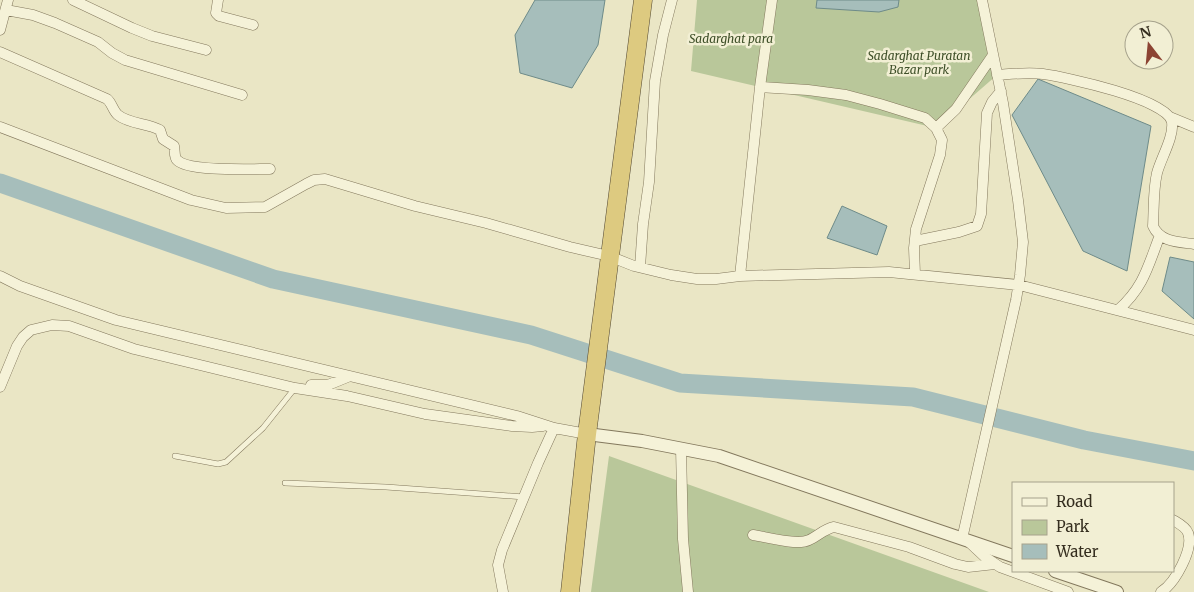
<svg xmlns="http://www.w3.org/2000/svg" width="1194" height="592" viewBox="0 0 1194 592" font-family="Merriweather,serif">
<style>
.green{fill:#b9c79a}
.water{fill:#a6bebb;stroke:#6e8b89}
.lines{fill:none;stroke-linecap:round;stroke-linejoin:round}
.river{stroke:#a6bebb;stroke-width:19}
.service-casing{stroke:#83785d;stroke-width:6}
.minor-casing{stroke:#83785d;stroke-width:11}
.tertiary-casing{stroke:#83785d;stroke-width:14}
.trunk-casing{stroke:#514631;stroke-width:19}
.service{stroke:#f5f2d8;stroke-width:5}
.minor{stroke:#f5f2d8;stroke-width:10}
.tertiary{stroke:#f5f2d8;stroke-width:12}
.trunk{stroke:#ddca80;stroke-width:18}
.labels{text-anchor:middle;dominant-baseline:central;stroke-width:5;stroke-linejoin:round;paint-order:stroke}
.park-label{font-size:12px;font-style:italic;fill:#3e4f28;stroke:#f2efd4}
</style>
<rect width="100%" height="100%" fill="#eae6c5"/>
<!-- green -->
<path class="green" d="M 697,0 L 981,0 L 997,75 L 936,128 L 691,71 Z
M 609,456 L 989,592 L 591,592 Z"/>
<!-- water -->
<path class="water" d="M 535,0 L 605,0 L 598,45 L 572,88 L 520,73 L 515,35 Z
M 817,0 L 899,0 L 898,7 L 879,12 L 816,8 Z
M 1038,79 L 1151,126 L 1127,271 L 1083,251 L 1012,115 Z
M 842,206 L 887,226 L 877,255 L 827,238 Z
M 1170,257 L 1194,262 L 1194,319 L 1162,291 Z"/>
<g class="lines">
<!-- river -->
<path class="river" d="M 0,183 L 273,279 L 531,335 L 680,383 L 913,397 L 1084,440 L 1194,461"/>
<defs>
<path id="service" d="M 175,456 L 218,464 L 226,462 L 263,428 L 295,388
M 285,483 L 386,487 L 524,497"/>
<path id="minor" d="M 73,0 L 132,28 L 152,36 L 206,50
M 218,0 L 216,13 L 219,16 L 253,25
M 6,10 L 33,15 L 55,23 L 98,42 L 112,53 L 125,60 L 242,95
M 0,30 L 8,0
M 0,52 L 107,99 C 112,103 113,111 118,115 C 129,124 147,123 160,130 L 163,139 L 174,146 C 175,150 174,157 177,160 C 188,172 252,169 270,169
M 997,75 C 1012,74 1028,72 1043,74 C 1065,77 1168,99 1172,122 C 1174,137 1161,158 1157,173 C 1153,190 1154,209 1153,226 C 1160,242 1178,242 1194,244
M 760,87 L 808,90 L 846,95 L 880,104 L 925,118 L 936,128 L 942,140 L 940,155 L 916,229 L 914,248 L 915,274
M 1170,117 L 1194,127
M 0,127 L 191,200 L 226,208 L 265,207 L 306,184 L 314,180 L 325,179 L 415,206 L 486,223 L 570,247 L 609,256 L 634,266 L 671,275 L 697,279 L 716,279 L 740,276 L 889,272 L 1019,285 L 1194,330
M 936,128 L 956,109 L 993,55
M 915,241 L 959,232 L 977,226 L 981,214 L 987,113 L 992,102 L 1001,91
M 640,267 L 643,224 L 649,182 L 655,81 L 663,35 L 672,0
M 0,276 L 20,286 L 116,320 L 517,416 L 554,428 L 587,434
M 740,276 L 760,87 L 772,0
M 1118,310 C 1144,287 1148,266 1160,235
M 311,385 L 328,385 L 350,376
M 0,387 L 17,346 L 23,337 L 31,330 L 52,325 L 69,326 L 134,349 L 295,388 L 347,396 L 425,414 L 512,426 L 532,427 L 543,426
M 681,448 L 683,539 L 688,592
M 753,535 C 766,537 797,546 809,540 C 818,536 824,529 834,527 L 909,547 L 955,564 L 968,567 L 995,564
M 962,539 L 1016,300 L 1020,275 L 1023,242 L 1018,200 L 1003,103 L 982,0
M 969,542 L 985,557 L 1000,567 L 1068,592
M 503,592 L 498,565 L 502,550 L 538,463 L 554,428
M 1161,592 C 1175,583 1194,549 1188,533 C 1186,527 1178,523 1173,520"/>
<path id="tertiary" d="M 587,434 L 642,441 L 719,456 L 1013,556
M 1055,571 L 1117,592"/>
<path id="trunk" d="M 570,592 L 587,434 L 643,0"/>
</defs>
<!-- service casing -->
<use href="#service" class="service-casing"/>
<!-- minor casing -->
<use href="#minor" class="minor-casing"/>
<!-- tertiary casing -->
<use href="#tertiary" class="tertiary-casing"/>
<!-- trunk casing -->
<use href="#trunk" class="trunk-casing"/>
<!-- service -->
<use href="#service" class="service"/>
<!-- minor -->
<use href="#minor" class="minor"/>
<!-- tertiary -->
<use href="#tertiary" class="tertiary"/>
<!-- trunk -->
<use href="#trunk" class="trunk"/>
</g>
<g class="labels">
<!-- park labels -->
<g class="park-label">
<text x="731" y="38">Sadarghat para</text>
<text x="919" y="55">Sadarghat Puratan<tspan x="919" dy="14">Bazar park</tspan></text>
</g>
</g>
<!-- legend -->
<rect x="1012" y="482" width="162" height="90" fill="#f2efd4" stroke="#a6a28c"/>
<rect x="1022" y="498" width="25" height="8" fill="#f5f2d8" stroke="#a6a28c"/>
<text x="1056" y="507" font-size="15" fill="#352e1f">Road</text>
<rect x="1022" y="520" width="25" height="15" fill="#b9c79a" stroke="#a6a28c"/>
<text x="1056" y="532" font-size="15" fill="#352e1f">Park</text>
<rect x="1022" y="544" width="25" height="15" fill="#a6bebb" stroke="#a6a28c"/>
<text x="1056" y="557" font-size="15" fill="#352e1f">Water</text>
<!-- north arrow -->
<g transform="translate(1149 45) rotate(344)"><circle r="24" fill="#f2efd4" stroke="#a6a28c"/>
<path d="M0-4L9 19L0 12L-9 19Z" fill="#8c4333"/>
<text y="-8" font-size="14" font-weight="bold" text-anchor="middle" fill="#352e1f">N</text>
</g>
</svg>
